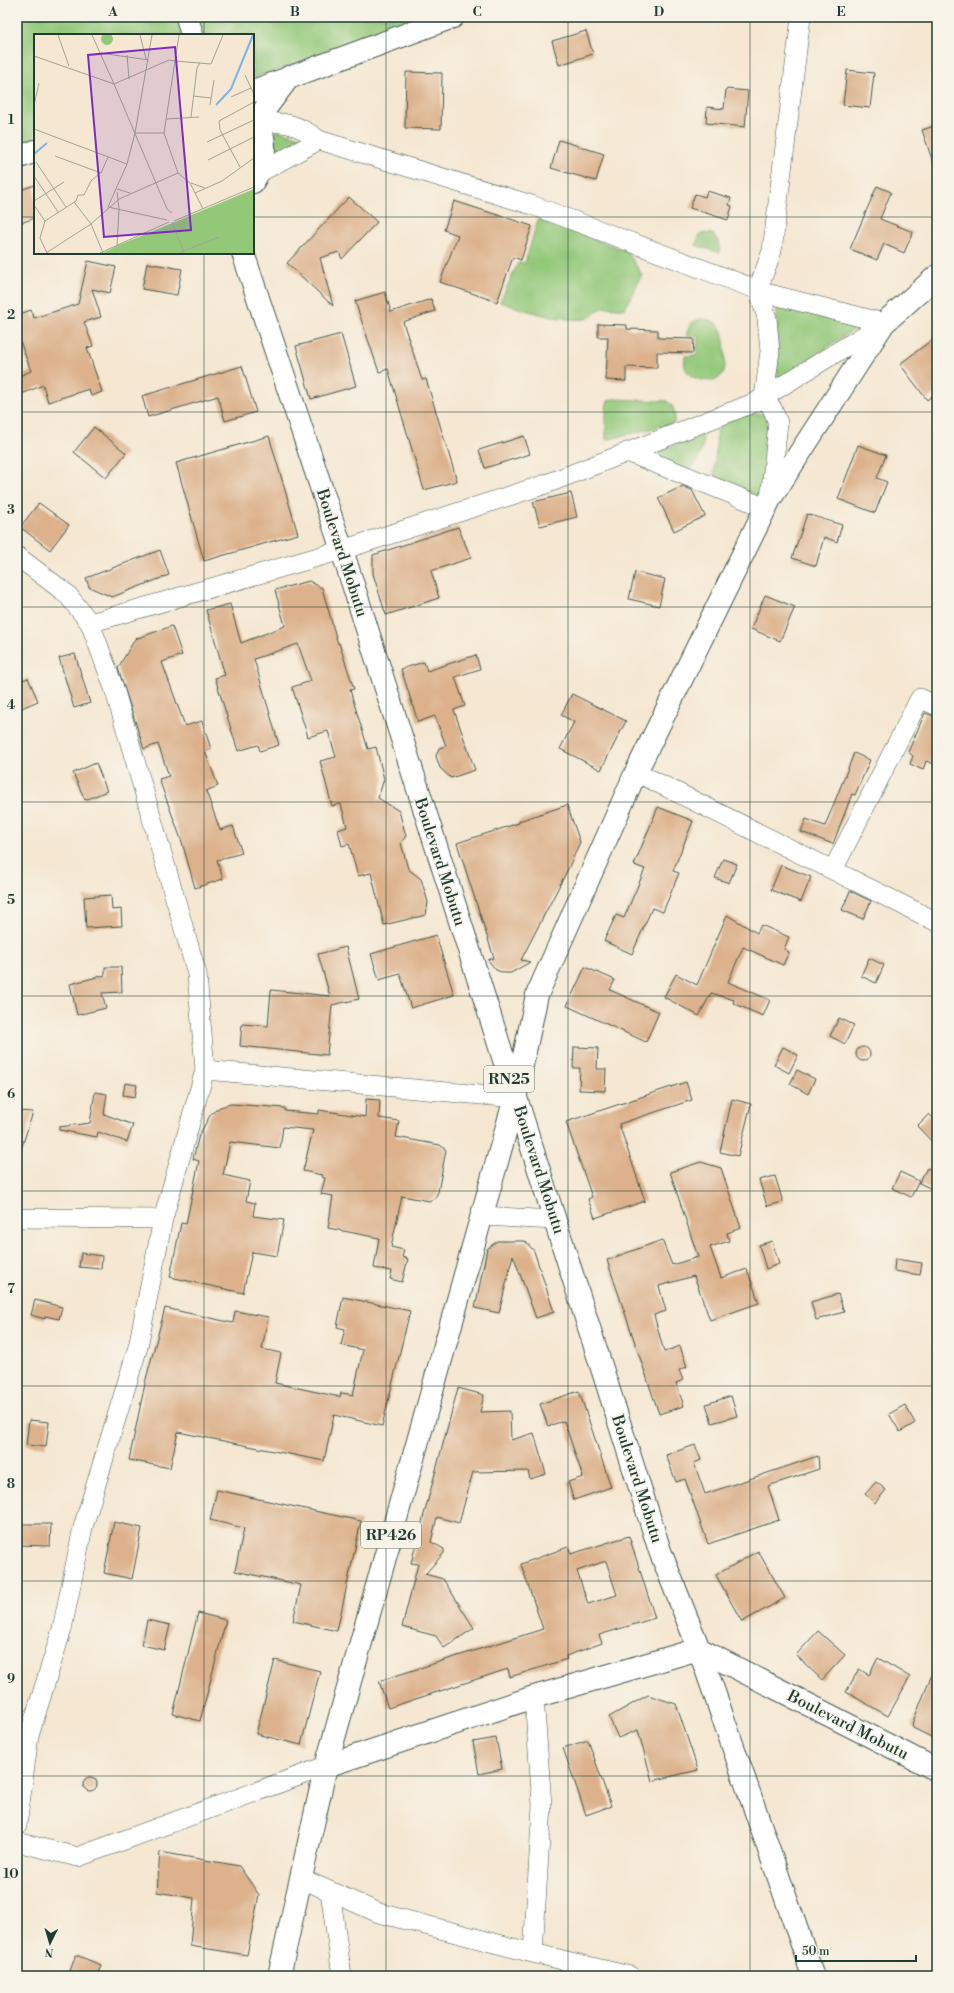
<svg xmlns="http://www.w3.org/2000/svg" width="954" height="1993" viewBox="0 0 954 1993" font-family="'Libre Bodoni',serif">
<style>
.green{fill:#93c879;stroke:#598256}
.building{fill:#dcb18b;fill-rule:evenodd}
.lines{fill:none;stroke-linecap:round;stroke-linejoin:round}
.street-casing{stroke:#3f564c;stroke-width:20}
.secondary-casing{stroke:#3f564c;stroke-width:24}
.primary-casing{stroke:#3f564c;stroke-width:24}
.street{stroke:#fff;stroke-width:19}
.secondary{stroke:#fff;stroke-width:22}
.primary{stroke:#fff;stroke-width:22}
.grid{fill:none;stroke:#1f3d34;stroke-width:1;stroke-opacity:0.55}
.labels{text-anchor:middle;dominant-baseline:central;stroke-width:3;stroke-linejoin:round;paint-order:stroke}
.shield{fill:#f7f3e8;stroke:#60746a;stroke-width:1}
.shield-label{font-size:15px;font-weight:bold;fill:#1f3d34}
.street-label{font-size:16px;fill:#1f3d34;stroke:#f7f3e8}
.inset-river{fill:none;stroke:#77b5ea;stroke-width:2}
.inset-road{fill:none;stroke:#9fa393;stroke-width:1}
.view{fill:#7b2cbf;fill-opacity:0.15;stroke:#7b2cbf;stroke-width:2}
.inset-edge{fill:none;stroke:#1f3d34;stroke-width:2}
.neatline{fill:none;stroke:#1f3d34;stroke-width:1.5}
.grid-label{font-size:13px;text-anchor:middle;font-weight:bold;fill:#1f3d34}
</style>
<rect width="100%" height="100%" fill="#f7f3e8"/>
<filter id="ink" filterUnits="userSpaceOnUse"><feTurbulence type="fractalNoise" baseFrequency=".025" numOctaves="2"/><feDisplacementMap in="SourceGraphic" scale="8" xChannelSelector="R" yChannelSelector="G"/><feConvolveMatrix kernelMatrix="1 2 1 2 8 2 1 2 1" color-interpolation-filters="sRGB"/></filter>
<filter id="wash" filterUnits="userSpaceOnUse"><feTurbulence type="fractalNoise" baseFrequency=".012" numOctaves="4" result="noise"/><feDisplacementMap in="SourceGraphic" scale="16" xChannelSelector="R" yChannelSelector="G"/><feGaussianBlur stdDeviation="0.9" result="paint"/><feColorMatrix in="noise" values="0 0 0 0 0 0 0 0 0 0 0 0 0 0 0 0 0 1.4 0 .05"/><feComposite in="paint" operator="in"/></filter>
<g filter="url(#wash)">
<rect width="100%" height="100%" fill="#f5e7d2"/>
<!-- green -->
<path class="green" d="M 17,17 L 443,17 L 253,78 L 253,35 L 35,35 L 35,147 L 17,153 Z
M 276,130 L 306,139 L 271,157 Z
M 538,219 L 627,251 L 642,275 L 624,309 C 617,308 607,306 600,309 C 594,312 592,318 585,319 C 559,322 525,310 500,302 L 518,263 L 525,263 Z
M 701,233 L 713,234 L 718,241 L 720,253 L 695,245 Z
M 777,303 L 857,327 L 777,382 Z
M 699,319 C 723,318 724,335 725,353 C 725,360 726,370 722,375 C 720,377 717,379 714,381 C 698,381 681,376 685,356 L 697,355 L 698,336 L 686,336 L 690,324 Z
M 613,399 L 667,401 C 675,407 676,413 674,423 L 606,440 L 606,407 L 608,401 Z
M 744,414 L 764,414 L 767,419 L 765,487 L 759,497 L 714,477 L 717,433 L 720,426 Z
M 702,433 C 705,450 699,461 686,471 L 658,455 L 659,452 Z"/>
<g id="blocks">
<!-- building -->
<path class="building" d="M 586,31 L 593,54 L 559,65 L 552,41 Z
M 847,70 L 874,73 L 870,108 L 843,105 Z
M 406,72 L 442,73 L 441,129 L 405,128 Z
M 726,89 L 748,91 L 745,127 L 706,123 L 707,107 L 724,109 Z
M 937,125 L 937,168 L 935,168 L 922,130 Z
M 559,140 L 604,154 L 596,181 L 551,168 Z
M 35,185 L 35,218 L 17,224 L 17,191 Z
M 877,186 L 891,192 L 880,219 L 913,232 L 904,253 L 884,244 L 877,260 L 850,249 Z
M 707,191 L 731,198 L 729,205 L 732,206 L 728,220 L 690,208 L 695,194 L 705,197 Z
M 349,197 L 377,222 L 342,259 L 339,252 L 320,258 L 333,306 L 287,263 Z
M 454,201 L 532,226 L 521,260 L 513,257 L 497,302 L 440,282 L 458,235 L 444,230 Z
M 88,261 L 116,267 L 110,293 L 92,289 L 101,317 L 84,322 L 93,346 L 87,348 L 102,392 L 91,396 L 89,389 L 48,402 L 43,385 L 17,396 L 17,377 L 31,371 L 17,333 L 17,315 L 31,310 L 34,318 L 78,304 Z
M 147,263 L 182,269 L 177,295 L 142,289 Z
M 385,292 L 391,312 L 431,299 L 435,311 L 403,322 L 422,380 L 426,379 L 457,481 L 424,490 L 388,369 L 379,372 L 355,301 Z
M 598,324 L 627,325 L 627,329 L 658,330 L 658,338 L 694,339 L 693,353 L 657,352 L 657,368 L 626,367 L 626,381 L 606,380 L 608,337 L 598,337 Z
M 341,334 L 356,386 L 311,399 L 296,346 Z
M 937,336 L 937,392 L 927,400 L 900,364 Z
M 242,366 L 256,412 L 225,421 L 218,396 L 148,417 L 142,396 Z
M 94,427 L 126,453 L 106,478 L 74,452 Z
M 269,436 L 298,534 L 204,561 L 176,463 Z
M 524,436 L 530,454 L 485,468 L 479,450 Z
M 858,445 L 886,455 L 877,478 L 887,482 L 875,513 L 838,499 Z
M 683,486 L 692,490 L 705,516 L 674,531 L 658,498 Z
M 571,493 L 577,517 L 540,526 L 533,502 Z
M 39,503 L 69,525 L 50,550 L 20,527 Z
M 807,514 L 842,525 L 837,542 L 824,537 L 816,566 L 792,558 Z
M 458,527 L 471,558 L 431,571 L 439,598 L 386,615 L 373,574 L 373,555 Z
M 160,550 L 169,575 L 112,597 L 89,587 L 86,578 Z
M 635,572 L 665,579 L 659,606 L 629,599 Z
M 309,581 L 322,588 L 338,644 L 339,643 L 354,689 L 350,690 L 368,749 L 376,747 L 384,779 L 378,798 L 399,811 L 406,836 L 401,843 L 408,869 L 421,879 L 428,902 L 426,915 L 384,925 L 371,873 L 358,876 L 349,844 L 342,846 L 338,830 L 347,827 L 341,804 L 332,806 L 320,761 L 336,757 L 328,731 L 308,737 L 292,687 L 311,681 L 298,644 L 254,659 L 279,745 L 260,751 L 258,745 L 238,751 L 215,678 L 225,675 L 206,610 L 230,604 L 241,643 L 285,626 L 275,590 Z
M 765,595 L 795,607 L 780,641 L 751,629 Z
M 172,626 L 182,655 L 162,662 L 185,726 L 202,721 L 211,749 L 205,751 L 218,786 L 206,791 L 220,830 L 233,826 L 242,853 L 217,860 L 223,879 L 195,888 L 182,842 L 159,779 L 169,776 L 158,744 L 144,749 L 118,668 L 135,639 Z
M 75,654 L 90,703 L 74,708 L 59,658 Z
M 476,655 L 480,669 L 455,677 L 465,706 L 454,710 L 475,770 L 451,778 L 440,768 L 436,756 L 439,748 L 446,746 L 435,716 L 418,722 L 401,669 L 424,662 L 427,671 Z
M 28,678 L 38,701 L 17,710 L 17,682 Z
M 572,694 L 626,721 L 601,770 L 560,749 L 574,722 L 561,715 Z
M 925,713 L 937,717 L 937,765 L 926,761 L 923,770 L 910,764 L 913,756 L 908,752 Z
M 854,753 L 870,760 L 855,795 L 852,794 L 833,844 L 801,832 L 806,819 L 825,826 Z
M 96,763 L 107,791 L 85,800 L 73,773 Z
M 567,805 L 580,842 L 569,867 L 521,960 L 530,962 L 511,973 L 504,973 L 496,970 L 488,960 L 494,958 L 457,843 L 519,823 L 519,821 Z
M 658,807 L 693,821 L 673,871 L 679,873 L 663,912 L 652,908 L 632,954 L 604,941 L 616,915 L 624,918 L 645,869 L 634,865 Z
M 723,859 L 737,864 L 729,883 L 715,878 Z
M 781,865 L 811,877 L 801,902 L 771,890 Z
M 850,891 L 871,901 L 863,919 L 842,910 Z
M 111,895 L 112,910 L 121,909 L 122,926 L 86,928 L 84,897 Z
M 727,915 L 757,933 L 761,925 L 789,937 L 784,949 L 789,952 L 783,965 L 743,947 L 728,982 L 770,1000 L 763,1016 L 733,1003 L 734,1000 L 711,993 L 699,1016 L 664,997 L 676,974 L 697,985 Z
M 436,935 L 454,995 L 411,1008 L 400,974 L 379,980 L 371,954 Z
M 346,947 L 359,999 L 332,1005 L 327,1055 L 240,1046 L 242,1024 L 268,1026 L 271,990 L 330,996 L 318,954 Z
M 869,958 L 884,965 L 876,983 L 861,976 Z
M 105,967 L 121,967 L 122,992 L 102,993 L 106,1008 L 77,1015 L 70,984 L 105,975 Z
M 585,967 L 615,980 L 610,990 L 659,1012 L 646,1042 L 567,1006 Z
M 839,1018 L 854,1025 L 845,1044 L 830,1036 Z
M 574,1047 L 598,1048 L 597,1069 L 606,1069 L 605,1091 L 579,1090 L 580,1068 L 573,1068 Z
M 783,1047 L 798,1055 L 789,1073 L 774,1065 Z
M856 1054a7 7 0 1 1 14 0a7 7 0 1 1-14 0Z
M 797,1070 L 815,1079 L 808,1094 L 790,1084 Z
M 686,1082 L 692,1100 L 619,1124 L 645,1201 L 595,1218 L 588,1199 L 592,1197 L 566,1122 Z
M 125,1083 L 137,1085 L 135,1097 L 123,1095 Z
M 95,1092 L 107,1094 L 104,1114 L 133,1125 L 127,1142 L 98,1132 L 97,1137 L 59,1130 L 59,1127 L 90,1123 Z
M 366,1099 L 380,1100 L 379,1118 L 399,1121 L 396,1137 L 440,1145 L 446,1150 L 438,1192 L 435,1198 L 429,1201 L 402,1196 L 391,1247 L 404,1250 L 402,1257 L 408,1259 L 402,1282 L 390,1279 L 392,1271 L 374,1268 L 379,1238 L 328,1228 L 333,1196 L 321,1194 L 325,1178 L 321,1177 L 322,1175 L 303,1171 L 313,1130 L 283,1127 L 280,1148 L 230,1142 L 223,1175 L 250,1181 L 246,1201 L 255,1203 L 253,1216 L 284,1220 L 277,1256 L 252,1252 L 243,1293 L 170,1277 L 181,1223 L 186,1224 L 199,1161 L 193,1159 L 199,1135 L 211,1114 L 220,1107 L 231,1104 L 285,1108 L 285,1111 L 319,1114 L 319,1110 L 365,1117 Z
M 732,1099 L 751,1104 L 738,1156 L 720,1152 Z
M 17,1111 L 33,1112 L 20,1153 L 17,1152 Z
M 929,1114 L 937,1122 L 937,1147 L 917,1126 Z
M 701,1162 L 721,1168 L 741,1228 L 727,1233 L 729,1241 L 710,1247 L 721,1278 L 747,1269 L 759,1303 L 710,1320 L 694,1276 L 659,1286 L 666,1311 L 654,1315 L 664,1352 L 680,1346 L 687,1367 L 679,1370 L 683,1380 L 676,1383 L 684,1406 L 659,1414 L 607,1260 L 662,1240 L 672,1265 L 698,1257 L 670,1172 Z
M 927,1168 L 937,1173 L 937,1180 L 932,1189 L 919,1183 Z
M 900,1172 L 919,1181 L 911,1197 L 892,1188 Z
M 775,1176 L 783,1202 L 767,1206 L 759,1180 Z
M 497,1241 L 525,1241 L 534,1251 L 554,1312 L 536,1318 L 513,1255 L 499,1313 L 475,1308 L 487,1249 Z
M 772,1241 L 779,1264 L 766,1269 L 759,1245 Z
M 81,1253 L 102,1256 L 101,1269 L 79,1267 Z
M 895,1259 L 922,1263 L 920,1275 L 894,1271 Z
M 838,1294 L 844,1312 L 816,1320 L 811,1302 Z
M 343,1297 L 410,1311 L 382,1426 L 334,1415 L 324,1461 L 178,1432 L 170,1468 L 129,1460 L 146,1379 L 165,1308 L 233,1323 L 235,1311 L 268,1317 L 262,1349 L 281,1353 L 275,1383 L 340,1397 L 341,1393 L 353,1395 L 363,1350 L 341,1345 L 345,1329 L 337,1327 Z
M 35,1300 L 62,1307 L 59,1319 L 45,1316 L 45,1319 L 31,1315 Z
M 458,1388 L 484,1395 L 480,1412 L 510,1411 L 511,1440 L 534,1433 L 546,1474 L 530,1479 L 528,1471 L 473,1472 L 459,1523 L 437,1517 L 431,1542 L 444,1549 L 444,1553 L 425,1574 L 443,1579 L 474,1628 L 444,1648 L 436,1636 L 402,1627 L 418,1564 L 411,1563 Z
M 579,1391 L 611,1487 L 574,1500 L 568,1482 L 583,1477 L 564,1421 L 548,1426 L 540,1404 Z
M 731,1396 L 737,1416 L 712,1423 L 706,1404 Z
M 905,1405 L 915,1423 L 900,1432 L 889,1414 Z
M 29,1420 L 49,1422 L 46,1447 L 26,1445 Z
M 695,1445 L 701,1460 L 694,1463 L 705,1494 L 818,1456 L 819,1469 L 768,1486 L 779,1520 L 708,1544 L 685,1479 L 676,1482 L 666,1455 Z
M 876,1482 L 886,1490 L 875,1503 L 865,1494 Z
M 217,1490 L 361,1521 L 337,1631 L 293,1621 L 301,1585 L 235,1571 L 244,1528 L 210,1520 Z
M 114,1522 L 142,1528 L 132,1579 L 104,1573 Z
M 17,1524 L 51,1524 L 50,1546 L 17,1545 Z
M 629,1536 L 655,1618 L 599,1635 L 602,1643 L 566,1656 L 567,1659 L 510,1677 L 508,1669 L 388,1708 L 379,1681 L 543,1629 L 521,1564 L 568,1547 L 571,1554 ZM 606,1561 L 617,1595 L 588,1604 L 577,1571 Z
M 758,1551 L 785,1598 L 742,1622 L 716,1575 Z
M 198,1613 L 226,1620 L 200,1721 L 173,1714 Z
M 147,1620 L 170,1625 L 164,1650 L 142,1645 Z
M 818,1631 L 845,1655 L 822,1680 L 796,1655 Z
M 878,1658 L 910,1677 L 888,1716 L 846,1692 L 859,1669 L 869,1675 Z
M 275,1660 L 320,1671 L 301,1745 L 256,1734 Z
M 937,1662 L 937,1740 L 913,1728 L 912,1724 Z
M 648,1695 L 676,1704 L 698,1770 L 652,1781 L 638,1730 L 618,1738 L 609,1717 Z
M 496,1738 L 502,1769 L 479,1774 L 473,1742 Z
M 588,1740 L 611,1806 L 586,1815 L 563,1748 Z
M83 1784a7 7 0 1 1 14 0a7 7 0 1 1-14 0Z
M 160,1852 L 239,1866 L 259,1895 L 247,1955 L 190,1946 L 194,1898 L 157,1892 Z
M 76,1955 L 101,1965 L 97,1976 L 68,1976 Z"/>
</g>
</g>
<g filter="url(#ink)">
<use href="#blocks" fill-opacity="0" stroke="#3f564c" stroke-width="1"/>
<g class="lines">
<defs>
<path id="street" d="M 258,125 C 283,119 299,125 319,140 L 532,205 L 766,293 L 884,323
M 259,173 L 319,140
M 627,452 L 766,508
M 770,499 L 778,423 L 772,408 L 764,397 L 770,351 L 767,318 L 758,289 L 772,251 L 801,17
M 17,556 L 67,594 L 90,623 L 114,688 L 197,974 L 205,1070 L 515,1098
M 90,623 L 342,550 L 546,484 L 756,402 L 884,323
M 636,772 L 937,922
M 833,870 L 920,698 L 937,706
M 482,1216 L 555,1220
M 17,1218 L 163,1219
M 17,1826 L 29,1736 L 62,1629 L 83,1527 L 138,1347 L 163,1219 L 205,1070
M 17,1842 L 78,1857 L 326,1766
M 300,1878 L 379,1913 L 533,1953 L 630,1976
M 330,1891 L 342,1976
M 533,1953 L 542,1805 L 534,1697"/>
<path id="secondary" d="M 253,91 L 453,17
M 256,121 L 289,77
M 515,1098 L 537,995 L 636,772 L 770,499 L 884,323 L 937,276
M 326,1766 L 534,1697 L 699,1649 L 813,1976"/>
<path id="primary" d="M 187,17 L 192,35
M 253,118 C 270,136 265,163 253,182
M 17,158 L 35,151
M 243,253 L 342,550 L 660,1551 L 699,1649 L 937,1770
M 279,1976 L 326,1766 L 515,1098"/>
</defs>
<!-- street casing -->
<use href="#street" class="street-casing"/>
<!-- secondary casing -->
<use href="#secondary" class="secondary-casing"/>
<!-- primary casing -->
<use href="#primary" class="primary-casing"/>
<!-- street -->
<use href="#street" class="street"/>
<!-- secondary -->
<use href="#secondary" class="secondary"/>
<!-- primary -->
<use href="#primary" class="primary"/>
</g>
</g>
<!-- grid -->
<path class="grid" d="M 204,17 L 204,35M 386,17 L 386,1976M 568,17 L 568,1976M 750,17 L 750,1976M 17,217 L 35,217M 253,217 L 937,217M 204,253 L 204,1976M 17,412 L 937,412M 17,607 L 937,607M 17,802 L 937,802M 17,996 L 937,996M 17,1191 L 937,1191M 17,1386 L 937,1386M 17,1581 L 937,1581M 17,1776 L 937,1776"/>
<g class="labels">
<!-- shield labels -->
<g class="shield">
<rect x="484" y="1066" width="50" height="26" rx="3"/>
<rect x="361" y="1522" width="60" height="26" rx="3"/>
</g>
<g class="shield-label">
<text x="509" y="1079">RN25</text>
<text x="391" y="1535">RP426</text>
</g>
<!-- street labels -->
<g class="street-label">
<text transform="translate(342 553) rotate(72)">Boulevard Mobutu</text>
<text transform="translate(440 862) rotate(72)">Boulevard Mobutu</text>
<text transform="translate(539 1170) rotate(72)">Boulevard Mobutu</text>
<text transform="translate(637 1479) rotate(72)">Boulevard Mobutu</text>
<text transform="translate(848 1725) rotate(27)">Boulevard Mobutu</text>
</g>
</g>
<!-- overview -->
<g transform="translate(34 34)">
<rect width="220" height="220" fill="#f5e7d2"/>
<path d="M67 5a6 6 0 1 1 12 0a6 6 0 1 1-12 0ZM 220,155 L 220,219 L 69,219 L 83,212 Z" fill="#93c879"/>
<path class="inset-river" d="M 182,71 L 197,55 L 219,1M 0,120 L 13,109"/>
<path class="inset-road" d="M 24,1 L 35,32M 58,1 L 80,50 L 135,26 L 141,27 L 130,99M 106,1 L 112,25M 145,1 L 141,27 L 177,30 L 189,1M 66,19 L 115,26M 93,21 L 95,45M 0,22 L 80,50 L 133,175 L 138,179M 211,41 L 220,60M 159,62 L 177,64M 197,63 L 217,54M 0,71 L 5,49M 176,71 L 180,46M 157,83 L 163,34 L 166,29M 132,85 L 165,83M 0,95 L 93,130M 101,99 L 118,1M 173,108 L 220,86M 21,122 L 67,139 L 74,123M 174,126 L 220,103M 2,128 L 32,173M 206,133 L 186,96 L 185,87 L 220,68M 0,142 L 24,178M 157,149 L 171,154M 83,155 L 96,159M 83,158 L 85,175 L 83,212M 161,159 L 188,147 L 220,124M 0,167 L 30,148M 40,168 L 57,190 L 69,219M 0,171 L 11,187M 74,173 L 93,130 L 101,99 L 130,99 L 144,139 L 156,149 L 169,175M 74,173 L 133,186M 140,187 L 220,153M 138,188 L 150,219M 12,219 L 57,190 L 85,165 L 144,139M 13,219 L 6,204 L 11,187 L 42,167 L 44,161 L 50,161 L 57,147 L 66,139M 66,219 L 135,188M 145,219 L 185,203"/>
<path class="view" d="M 141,13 L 157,196 L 70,203 L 54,21 Z"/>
<rect width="220" height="220" class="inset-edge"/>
</g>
<!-- margin -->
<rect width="954" height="1993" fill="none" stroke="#f7f3e8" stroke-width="44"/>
<!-- north arrow -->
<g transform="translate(50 1943) rotate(185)" stroke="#f7f3e8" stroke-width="3" paint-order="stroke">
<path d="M0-3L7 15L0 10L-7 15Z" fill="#1f3d34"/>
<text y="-6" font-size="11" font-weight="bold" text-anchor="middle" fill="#1f3d34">N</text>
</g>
<!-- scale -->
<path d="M796 1955v6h120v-6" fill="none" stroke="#1f3d34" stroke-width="2"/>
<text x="802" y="1955" font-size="12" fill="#1f3d34" stroke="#f7f3e8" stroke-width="3" paint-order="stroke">50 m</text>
<rect x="22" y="22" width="910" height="1949" class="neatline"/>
<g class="grid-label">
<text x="113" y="16">A</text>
<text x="295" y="16">B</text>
<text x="477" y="16">C</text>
<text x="659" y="16">D</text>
<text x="841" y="16">E</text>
<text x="11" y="124">1</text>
<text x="11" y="319">2</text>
<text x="11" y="514">3</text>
<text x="11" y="709">4</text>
<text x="11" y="904">5</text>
<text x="11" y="1098">6</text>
<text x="11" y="1293">7</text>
<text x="11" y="1488">8</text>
<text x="11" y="1683">9</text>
<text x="11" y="1878">10</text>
</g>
</svg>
